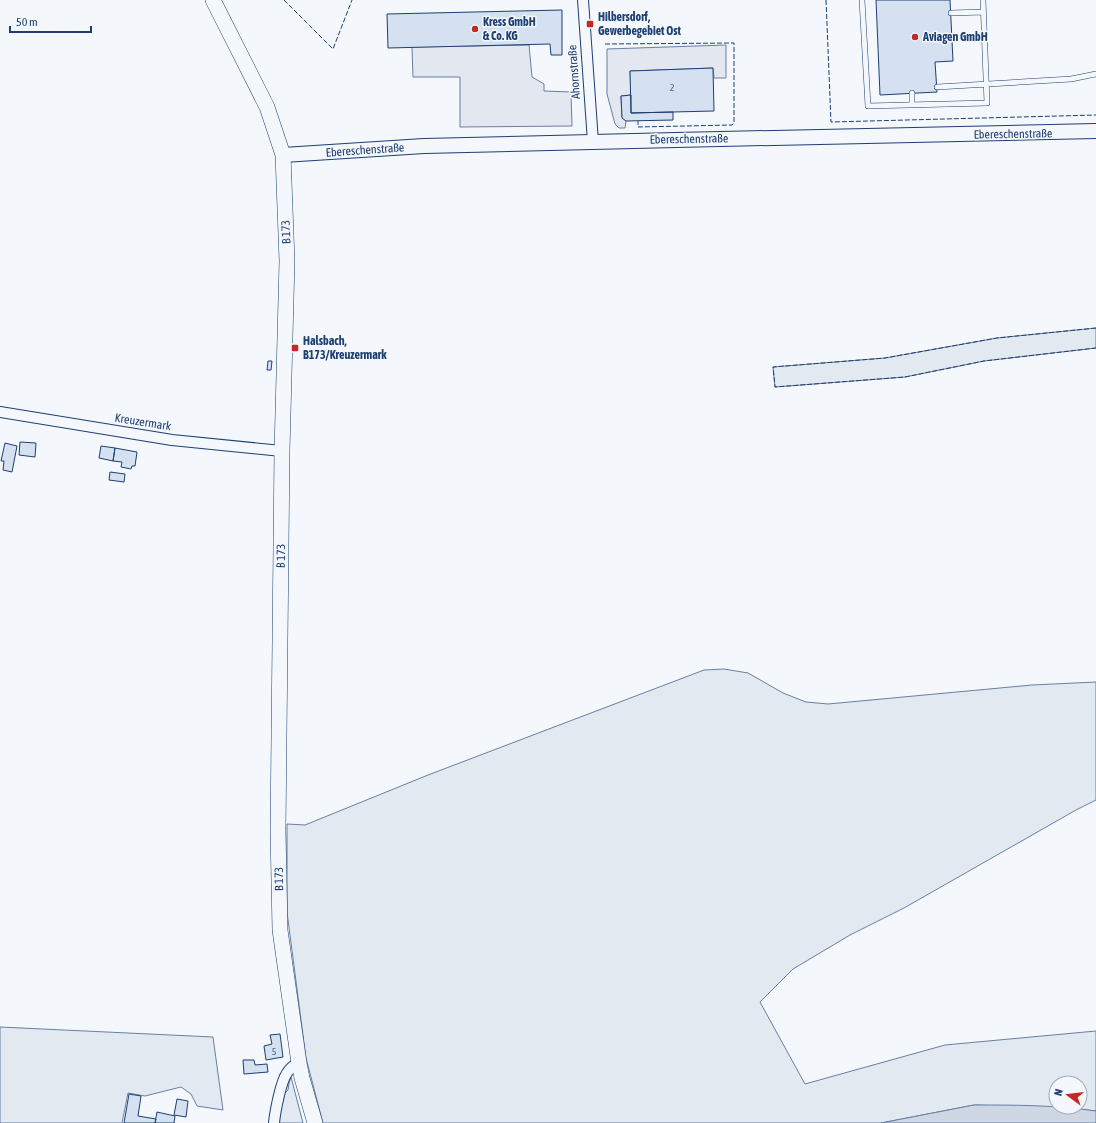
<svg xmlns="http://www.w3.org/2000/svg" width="1096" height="1123" viewBox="0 0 1096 1123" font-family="'Asap Condensed',sans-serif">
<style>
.green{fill:#e3e9f0;stroke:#687fa3;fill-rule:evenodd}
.parking{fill:#e3e8f0;stroke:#687fa3}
.water{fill:#cfd7e4;stroke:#687fa3}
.building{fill:#d5e0f0;stroke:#1d3f73}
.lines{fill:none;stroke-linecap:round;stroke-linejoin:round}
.lane-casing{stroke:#1d3f73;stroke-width:6}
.street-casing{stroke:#1d3f73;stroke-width:12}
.secondary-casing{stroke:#1d3f73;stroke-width:16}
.primary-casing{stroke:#1d3f73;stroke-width:16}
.lane{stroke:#f4f7fb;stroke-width:5}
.street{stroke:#f4f7fb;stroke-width:10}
.secondary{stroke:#f4f7fb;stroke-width:14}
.primary{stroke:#f4f7fb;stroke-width:15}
.fence{stroke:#1d3f73;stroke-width:1;stroke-dasharray:5 2;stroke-linecap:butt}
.poi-dot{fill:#c62828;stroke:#f4f7fb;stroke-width:1.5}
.labels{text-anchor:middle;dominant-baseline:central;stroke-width:3;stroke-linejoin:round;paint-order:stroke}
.number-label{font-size:10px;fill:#4b6792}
.poi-label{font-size:12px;font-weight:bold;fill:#1d3f73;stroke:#f4f7fb;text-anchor:start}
.street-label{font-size:12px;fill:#1d3f73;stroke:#f4f7fb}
</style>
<rect width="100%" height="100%" fill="#f4f7fb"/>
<!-- green -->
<path class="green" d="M 1096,328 L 1096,348 L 984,361 L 905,377 L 775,387 L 773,367 L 885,358 L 997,338 Z
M 724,669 L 748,673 L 783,693 L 806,702 L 828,704 L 1032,685 L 1096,682 L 1096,800 L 1076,810 L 904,908 L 850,935 L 793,969 L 760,1002 L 805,1084 L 945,1045 L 1096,1031 L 1096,1111 L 1078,1109 L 974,1105 L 881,1123 L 323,1123 L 306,1058 L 287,912 L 287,824 L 305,825 L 428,775 L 704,670 ZM 1056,1083 L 1080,1083 L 1080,1107 L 1056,1107 Z
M 0,1027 L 213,1037 L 223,1110 L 197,1106 L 191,1094 L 181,1087 L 145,1096 L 128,1093 L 122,1123 L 0,1123 Z
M 291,1077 L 303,1123 L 277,1123 L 284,1094 L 288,1090 L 289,1083 Z"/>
<!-- parking -->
<path class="parking" d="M 529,45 L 532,77 L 544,84 L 544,91 L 571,92 L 572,126 L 460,127 L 460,77 L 413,77 L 412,47 Z
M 726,45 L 726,78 L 714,78 L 713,68 L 630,71 L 631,95 L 621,96 L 622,117 L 626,121 L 625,128 L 619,128 L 615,124 L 607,94 L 607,49 Z"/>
<!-- water -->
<path class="water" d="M 974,1105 C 1015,1105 1055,1105 1096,1111 L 1096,1123 L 881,1123 Z"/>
<!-- building -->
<path class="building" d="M 876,0 L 950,0 L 953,61 L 935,62 L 937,92 L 880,95 Z
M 562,10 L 562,55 L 551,55 L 550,44 L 388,48 L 387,14 Z
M 713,68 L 714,111 L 631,113 L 630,71 Z
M 631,95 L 631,113 L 673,112 L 673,120 L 626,121 L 622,118 L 621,96 Z
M 268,361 L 272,361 L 271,370 L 267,370 Z
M 20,442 L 36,443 L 35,457 L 19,455 Z
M 5,443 L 17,446 L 12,472 L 3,470 L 4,461 L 1,461 Z
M 101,446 L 115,448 L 113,461 L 99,458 Z
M 115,448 L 137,452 L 135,466 L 132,466 L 131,469 L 121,467 L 122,462 L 113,461 Z
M 110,472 L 125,474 L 124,482 L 109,480 Z
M 280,1034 L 283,1057 L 266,1060 L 264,1046 L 272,1044 L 270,1035 Z
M 243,1060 L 254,1060 L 255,1065 L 267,1064 L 268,1072 L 244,1074 Z
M 129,1094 L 141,1096 L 138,1116 L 156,1119 L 155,1123 L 124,1123 Z
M 177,1099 L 188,1101 L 186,1117 L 174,1115 Z
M 157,1112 L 175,1116 L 174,1123 L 155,1123 Z"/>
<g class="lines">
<defs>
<path id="lane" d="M 862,0 L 868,106 L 987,103 L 983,0
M 951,13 L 983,12
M 937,87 L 1071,79 L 1096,74
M 912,93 L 912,105"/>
<path id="street" d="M 583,0 L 593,142
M 0,412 L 172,440 L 282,451
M 274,1123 C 275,1112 281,1081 287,1073 C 290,1068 294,1065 299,1063"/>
<path id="secondary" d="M 283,155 L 424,146 L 676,140 L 1096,131"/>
<path id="primary" d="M 213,0 L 267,107 L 283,155 L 287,261 L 282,451 L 278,831 L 280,930 L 299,1063 L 302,1078 L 315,1123"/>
</defs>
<!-- lane casing -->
<use href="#lane" class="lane-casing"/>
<!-- street casing -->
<use href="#street" class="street-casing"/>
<!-- secondary casing -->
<use href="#secondary" class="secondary-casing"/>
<!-- primary casing -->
<use href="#primary" class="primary-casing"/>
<!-- lane -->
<use href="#lane" class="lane"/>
<!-- street -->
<use href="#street" class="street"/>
<!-- secondary -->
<use href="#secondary" class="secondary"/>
<!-- primary -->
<use href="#primary" class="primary"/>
<!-- fence -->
<path class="fence" d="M 284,0 L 333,49 L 352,0
M 826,0 L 831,122 L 1096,115
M 605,44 L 734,43 L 734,123 L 732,125 L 638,127 L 638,121
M 1096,328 L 997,338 L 885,358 L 773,367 L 775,387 L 905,377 L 984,361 L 1096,348"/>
</g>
<!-- markers -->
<g class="poi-dot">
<rect x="586" y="20" width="8" height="8" rx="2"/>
<circle cx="475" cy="29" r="4"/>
<circle cx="915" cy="37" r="4"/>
<rect x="291" y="344" width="8" height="8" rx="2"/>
</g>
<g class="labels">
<!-- number labels -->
<g class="number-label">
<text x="672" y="87">2</text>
<text x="274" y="1051">5</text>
</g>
<!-- poi labels -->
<g class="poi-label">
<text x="598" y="17">Hilbersdorf,<tspan x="598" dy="14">Gewerbegebiet Ost</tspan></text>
<text x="483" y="22">Kress GmbH<tspan x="483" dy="14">&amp; Co. KG</tspan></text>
<text x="923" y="37">Aviagen GmbH</text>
<text x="303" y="341">Halsbach,<tspan x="303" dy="14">B173/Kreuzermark</tspan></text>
</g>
<!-- street labels -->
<g class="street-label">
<text transform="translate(574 72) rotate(-94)">Ahornstraße</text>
<text transform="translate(1013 134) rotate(-1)">Ebereschenstraße</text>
<text transform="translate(689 139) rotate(-1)">Ebereschenstraße</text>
<text transform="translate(365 150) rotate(-4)">Ebereschenstraße</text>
<text transform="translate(286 232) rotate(-92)">B 173</text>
<text transform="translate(143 422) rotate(9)">Kreuzermark</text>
<text transform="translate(281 556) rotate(-89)">B 173</text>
<text transform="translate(279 879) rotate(-91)">B 173</text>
</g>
</g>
<!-- north arrow -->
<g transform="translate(1068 1095) rotate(285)"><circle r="19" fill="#f4f7fb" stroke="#9eadc5"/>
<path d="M0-3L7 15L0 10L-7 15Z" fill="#c62828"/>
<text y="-6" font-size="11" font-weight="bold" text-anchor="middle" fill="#1d3f73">N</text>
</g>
<!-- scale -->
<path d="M10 26v6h81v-6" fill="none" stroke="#1d3f73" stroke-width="2"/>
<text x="16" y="26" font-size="12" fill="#1d3f73" stroke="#f4f7fb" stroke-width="3" paint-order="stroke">50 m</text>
</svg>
